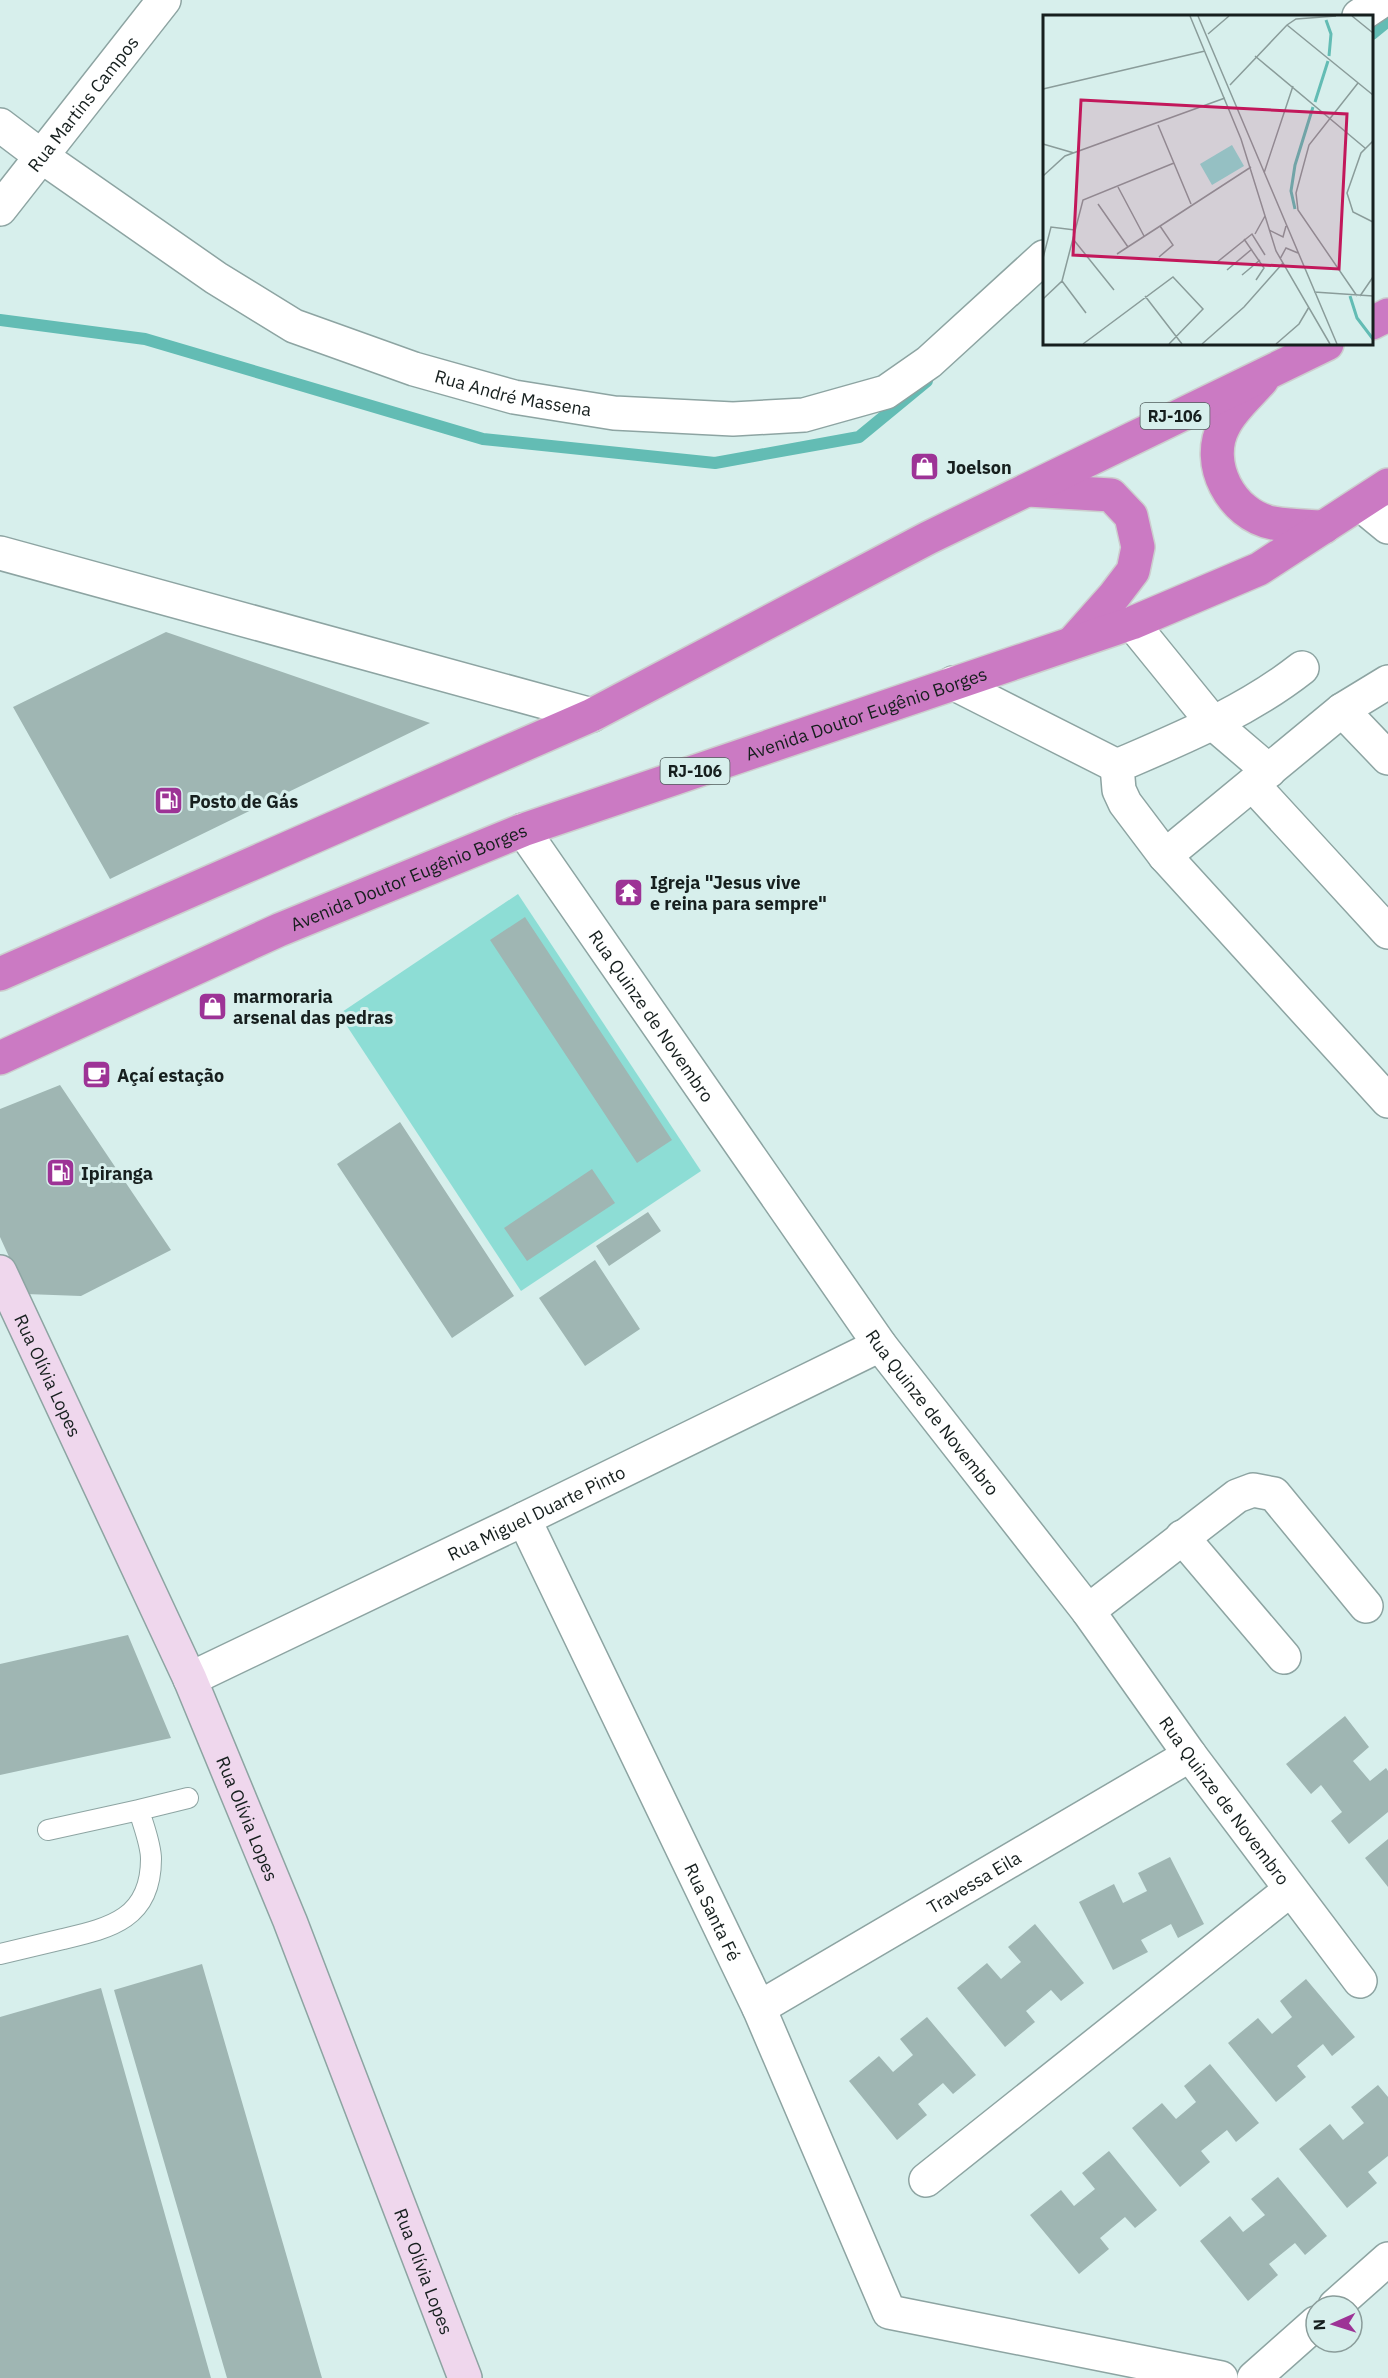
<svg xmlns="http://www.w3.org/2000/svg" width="1388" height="2378" viewBox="0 0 1388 2378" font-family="'IBM Plex Sans',sans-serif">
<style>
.green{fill:#8dddd5}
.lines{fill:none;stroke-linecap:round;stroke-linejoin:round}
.stream{stroke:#63bcb4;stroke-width:12}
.building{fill:#9fb6b3}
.lane-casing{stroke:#8da4a2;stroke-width:22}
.street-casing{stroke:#8da4a2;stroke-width:36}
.secondary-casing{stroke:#8da4a2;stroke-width:36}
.highway-casing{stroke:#cccece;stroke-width:36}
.lane{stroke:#fff;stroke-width:20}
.street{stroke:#fff;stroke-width:33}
.secondary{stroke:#efd7ed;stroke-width:33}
.highway{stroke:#cb7ac3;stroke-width:33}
.labels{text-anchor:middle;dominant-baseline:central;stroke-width:6;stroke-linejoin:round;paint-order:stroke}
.shield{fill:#d7efec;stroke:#505d5c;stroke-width:1.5}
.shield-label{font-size:16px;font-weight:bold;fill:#161f1e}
.street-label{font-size:18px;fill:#161f1e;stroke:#d7efec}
.poi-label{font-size:18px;font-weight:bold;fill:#161f1e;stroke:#d7efec;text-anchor:start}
.inset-river{fill:none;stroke:#63bcb4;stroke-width:3}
.inset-road{fill:none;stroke:#8a9c9a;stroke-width:1.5}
.view{fill:#c2185b;fill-opacity:0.15;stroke:#c2185b;stroke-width:3}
.inset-edge{fill:none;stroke:#161f1e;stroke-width:3}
</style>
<rect width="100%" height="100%" fill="#d7efec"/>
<!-- green -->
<path class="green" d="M 518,894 L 701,1171 L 521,1291 L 339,1014 Z"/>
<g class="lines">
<!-- stream -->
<path class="stream" d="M 1372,34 L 1388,21
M 0,320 L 145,339 L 483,439 L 715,463 L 859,437 L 927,381"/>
</g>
<!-- building -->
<path class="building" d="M 166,632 L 430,723 L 110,879 L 13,707 Z
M 525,917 L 672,1140 L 637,1163 L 490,940 Z
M 60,1085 L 171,1250 L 81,1296 L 26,1294 L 0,1237 L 0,1109 Z
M 400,1122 L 514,1296 L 452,1338 L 337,1164 Z
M 592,1169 L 615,1203 L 527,1261 L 504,1228 Z
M 648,1212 L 661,1231 L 609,1266 L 596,1246 Z
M 595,1260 L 640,1329 L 585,1366 L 539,1298 Z
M 128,1635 L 171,1738 L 0,1775 L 0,1664 Z
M 1345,1716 L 1369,1747 L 1353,1761 L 1370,1781 L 1386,1768 L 1388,1771 L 1388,1812 L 1349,1844 L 1331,1821 L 1342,1812 L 1321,1785 L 1311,1794 L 1286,1764 Z
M 1388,1839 L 1388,1887 L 1365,1858 Z
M 1170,1857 L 1204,1924 L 1178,1938 L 1171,1924 L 1141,1940 L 1148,1952 L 1113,1970 L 1079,1902 L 1114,1884 L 1123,1903 L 1147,1891 L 1138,1873 Z
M 1035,1924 L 1084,1983 L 1061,2001 L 1051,1990 L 1026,2011 L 1035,2022 L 1005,2047 L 957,1988 L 987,1963 L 1001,1979 L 1021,1962 L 1008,1947 Z
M 202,1964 L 322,2378 L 227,2378 L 114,1990 Z
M 1306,1979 L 1355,2037 L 1332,2056 L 1323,2044 L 1297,2066 L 1306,2077 L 1276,2102 L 1228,2043 L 1258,2018 L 1272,2034 L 1292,2017 L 1280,2001 Z
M 101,1988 L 211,2378 L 0,2378 L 0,2017 Z
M 927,2017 L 976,2075 L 953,2094 L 943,2083 L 918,2104 L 927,2115 L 897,2140 L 849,2081 L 879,2056 L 893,2072 L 913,2055 L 900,2039 Z
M 1210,2064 L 1259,2123 L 1236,2142 L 1227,2130 L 1201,2151 L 1210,2162 L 1180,2187 L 1132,2128 L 1162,2103 L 1176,2119 L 1196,2102 L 1184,2086 Z
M 1378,2085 L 1388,2097 L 1388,2156 L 1368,2172 L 1377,2183 L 1347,2208 L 1299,2149 L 1330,2124 L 1343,2140 L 1364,2123 L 1351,2107 Z
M 1109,2151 L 1157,2210 L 1135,2228 L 1125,2217 L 1100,2238 L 1109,2249 L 1079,2274 L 1030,2215 L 1061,2190 L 1074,2206 L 1095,2189 L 1082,2173 Z
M 1278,2177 L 1327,2236 L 1305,2255 L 1295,2243 L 1269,2264 L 1278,2275 L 1248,2301 L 1200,2241 L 1230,2216 L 1243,2232 L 1265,2215 L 1251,2199 Z"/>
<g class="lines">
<defs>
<path id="lane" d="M 139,1810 L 188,1798
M 0,1954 C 21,1949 42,1944 63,1939 C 110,1928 151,1919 151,1859 C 151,1844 143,1825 139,1810 L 48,1830"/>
<g id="street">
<path d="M 1359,16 L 1383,0"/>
<path id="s1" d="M 0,125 L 41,156 L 216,278 L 294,326 L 414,369 L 514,397 L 614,413 L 733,419 L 804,415 L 886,392 L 929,362 L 1044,257"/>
<path id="s2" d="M 0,209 L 164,0"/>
<path d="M 1360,504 L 1388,527"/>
<path d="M 0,553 L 592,715"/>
<path d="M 1132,623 L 1214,724 L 1269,771"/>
<path d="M 1302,668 C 1246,712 1182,738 1117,766 L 1119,790 L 1125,803 L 1165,856 L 1388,1101"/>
<path d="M 953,683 L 1117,766"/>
<path d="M 1342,710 L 1388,758"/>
<path d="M 1253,785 L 1388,932"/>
<path id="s3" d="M 523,830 L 880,1345 L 1088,1611 L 1190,1755 L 1360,1981"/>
<path d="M 1165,856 L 1342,710 L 1388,682"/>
<path id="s4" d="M 524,1519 L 759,2008 L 889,2312 L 1221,2378"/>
<path d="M 1182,1537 L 1284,1657"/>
<path d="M 1088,1611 L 1237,1496 L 1253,1490 L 1274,1494 L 1366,1606"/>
<path id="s5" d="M 190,1679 L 524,1519 L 880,1345"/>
<path id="s6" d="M 759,2008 L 1190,1755"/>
<path d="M 926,2180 L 1290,1890"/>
<path d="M 1335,2306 L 1388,2259"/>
<path d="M 1254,2378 L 1316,2323"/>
</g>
<g id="secondary">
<path id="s7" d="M 0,1272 L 190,1679 L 290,1921 L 465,2378"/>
</g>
<g id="highway">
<path d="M 1372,323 L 1388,315"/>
<path d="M 1262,380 C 1250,394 1232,409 1224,426 C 1204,463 1231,515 1273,523 C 1289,526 1307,526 1324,527"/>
<path d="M 1028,490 L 1111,495 L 1131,516 L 1138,547 L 1133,571 L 1114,596 L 1074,641"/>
<path d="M 0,974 L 592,715 L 928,538 L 1327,344"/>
<path id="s8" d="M 0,1058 L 279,930 L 523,830 L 1132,623 L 1259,569 L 1388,485"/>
</g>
</defs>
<!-- lane casing -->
<use href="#lane" class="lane-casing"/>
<!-- street casing -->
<use href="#street" class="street-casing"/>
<!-- secondary casing -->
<use href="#secondary" class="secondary-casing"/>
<!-- highway casing -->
<use href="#highway" class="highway-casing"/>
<!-- lane -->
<use href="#lane" class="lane"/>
<!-- street -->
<use href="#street" class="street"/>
<!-- secondary -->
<use href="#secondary" class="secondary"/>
<!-- highway -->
<use href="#highway" class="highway"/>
</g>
<!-- icons -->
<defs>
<symbol id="shop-square" viewBox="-11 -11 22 22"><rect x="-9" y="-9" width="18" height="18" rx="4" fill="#9d3396" stroke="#d7efec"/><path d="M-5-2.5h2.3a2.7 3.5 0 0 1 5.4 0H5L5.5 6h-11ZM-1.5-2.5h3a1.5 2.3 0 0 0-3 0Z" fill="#fff"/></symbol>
<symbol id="fuel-square" viewBox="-11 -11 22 22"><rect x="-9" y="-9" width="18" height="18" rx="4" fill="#9d3396" stroke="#d7efec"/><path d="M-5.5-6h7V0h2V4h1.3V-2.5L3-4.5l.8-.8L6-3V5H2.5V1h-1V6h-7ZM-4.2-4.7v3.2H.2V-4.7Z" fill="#fff"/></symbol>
<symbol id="temple-square" viewBox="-11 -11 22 22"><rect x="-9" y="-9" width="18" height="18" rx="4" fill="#9d3396" stroke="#d7efec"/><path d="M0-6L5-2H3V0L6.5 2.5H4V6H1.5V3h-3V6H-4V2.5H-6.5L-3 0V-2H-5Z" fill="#fff"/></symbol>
<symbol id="cafe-square" viewBox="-11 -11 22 22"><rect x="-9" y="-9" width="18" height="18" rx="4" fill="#9d3396" stroke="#d7efec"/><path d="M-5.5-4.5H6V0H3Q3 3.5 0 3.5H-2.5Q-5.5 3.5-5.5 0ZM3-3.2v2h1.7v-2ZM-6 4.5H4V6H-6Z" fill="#fff"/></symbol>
</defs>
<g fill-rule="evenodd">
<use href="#shop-square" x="908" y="450" width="33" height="33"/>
<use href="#fuel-square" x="152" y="784" width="33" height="33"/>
<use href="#temple-square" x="612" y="876" width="33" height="33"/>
<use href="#shop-square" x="196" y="990" width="33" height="33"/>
<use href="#cafe-square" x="80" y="1058" width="33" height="33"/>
<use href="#fuel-square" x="44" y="1156" width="33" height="33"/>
</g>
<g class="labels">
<!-- shield labels -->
<g class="shield">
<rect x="1140.5" y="403" width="69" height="26" rx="4.5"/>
<rect x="660.5" y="758" width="69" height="26" rx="4.5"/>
</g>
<g class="shield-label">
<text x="1175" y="416">RJ-106</text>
<text x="695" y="771">RJ-106</text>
</g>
<!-- street labels -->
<g class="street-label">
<text stroke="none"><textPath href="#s2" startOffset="134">Rua Martins Campos</textPath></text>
<text stroke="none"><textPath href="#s1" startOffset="586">Rua André Massena</textPath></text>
<text stroke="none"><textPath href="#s8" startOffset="933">Avenida Doutor Eugênio Borges</textPath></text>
<text stroke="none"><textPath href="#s8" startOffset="447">Avenida Doutor Eugênio Borges</textPath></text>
<text stroke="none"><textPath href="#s3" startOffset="226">Rua Quinze de Novembro</textPath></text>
<text stroke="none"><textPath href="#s7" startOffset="114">Rua Olívia Lopes</textPath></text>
<text stroke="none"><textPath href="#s3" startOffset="712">Rua Quinze de Novembro</textPath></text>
<text stroke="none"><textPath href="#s5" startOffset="384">Rua Miguel Duarte Pinto</textPath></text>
<text stroke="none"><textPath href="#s3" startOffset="1198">Rua Quinze de Novembro</textPath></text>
<text stroke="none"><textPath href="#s7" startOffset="600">Rua Olívia Lopes</textPath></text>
<text stroke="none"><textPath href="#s6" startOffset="249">Travessa Eila</textPath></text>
<text stroke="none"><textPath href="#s4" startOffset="436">Rua Santa Fé</textPath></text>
<text stroke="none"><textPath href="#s7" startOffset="1086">Rua Olívia Lopes</textPath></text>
</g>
<!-- poi labels -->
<g class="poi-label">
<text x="946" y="467">Joelson</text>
<text x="189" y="801">Posto de Gás</text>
<text x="650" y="882">Igreja "Jesus vive<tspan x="650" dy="21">e reina para sempre"</tspan></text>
<text x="233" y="996">marmoraria<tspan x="233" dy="21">arsenal das pedras</tspan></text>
<text x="117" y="1075">Açaí estação</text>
<text x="81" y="1173">Ipiranga</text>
</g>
</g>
<!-- overview -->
<g transform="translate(1043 15)">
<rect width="330" height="330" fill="#d7efec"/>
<path d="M 189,130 L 201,151 L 169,170 L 157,149 Z" fill="#8dddd5"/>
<path class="inset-river" d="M 283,5 L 288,19 L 286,41M 272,87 L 285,46M 252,194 L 248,176 L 252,150 L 270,92M 307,281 L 314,303 L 330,324"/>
<path class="inset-road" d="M 147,1 L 198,124 L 233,236 L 287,329M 155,1 L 294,329M 309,1 L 330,18M 244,10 L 330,80M 165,19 L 186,1M 212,41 L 322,133M 187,70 L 244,10 L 253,4 L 293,1M 0,74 L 162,36M 115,110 L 148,189M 330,126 L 318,138 L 304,178 L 310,197 L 330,207M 0,129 L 31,138M 221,158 L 250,71M 0,161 L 22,141 L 182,83M 75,172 L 101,221M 55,189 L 85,232M 226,215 L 240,222 L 243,211M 212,219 L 222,201M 30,224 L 71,275M 201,224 L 221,253 L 213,265M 74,239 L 208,152M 116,242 L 130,230 L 117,211M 0,243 L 8,212 L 32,215M 237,244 L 243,233 L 255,238M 173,248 L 209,219 L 222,240M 184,255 L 209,234M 199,260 L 217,245M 19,266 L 43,298M 271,277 L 330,281M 102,281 L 139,329M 314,281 L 255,195 L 253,178 L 266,130 L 315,68M 317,281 L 330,262M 0,284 L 19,266 L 40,185 L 131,148M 40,329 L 130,262 L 160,294 L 126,329M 159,329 L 201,292 L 240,248M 233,329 L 256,309 L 266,292"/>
<path class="view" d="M 38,85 L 304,99 L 296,254 L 30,240 Z"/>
<rect width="330" height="330" class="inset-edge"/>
</g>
<!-- north arrow -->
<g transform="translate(1334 2324) rotate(267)"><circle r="28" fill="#d7efec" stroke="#8a9c9a" stroke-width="1.5"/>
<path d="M0-4.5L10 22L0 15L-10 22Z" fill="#9d3396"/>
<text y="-9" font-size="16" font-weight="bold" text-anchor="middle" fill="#161f1e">N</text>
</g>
</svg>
